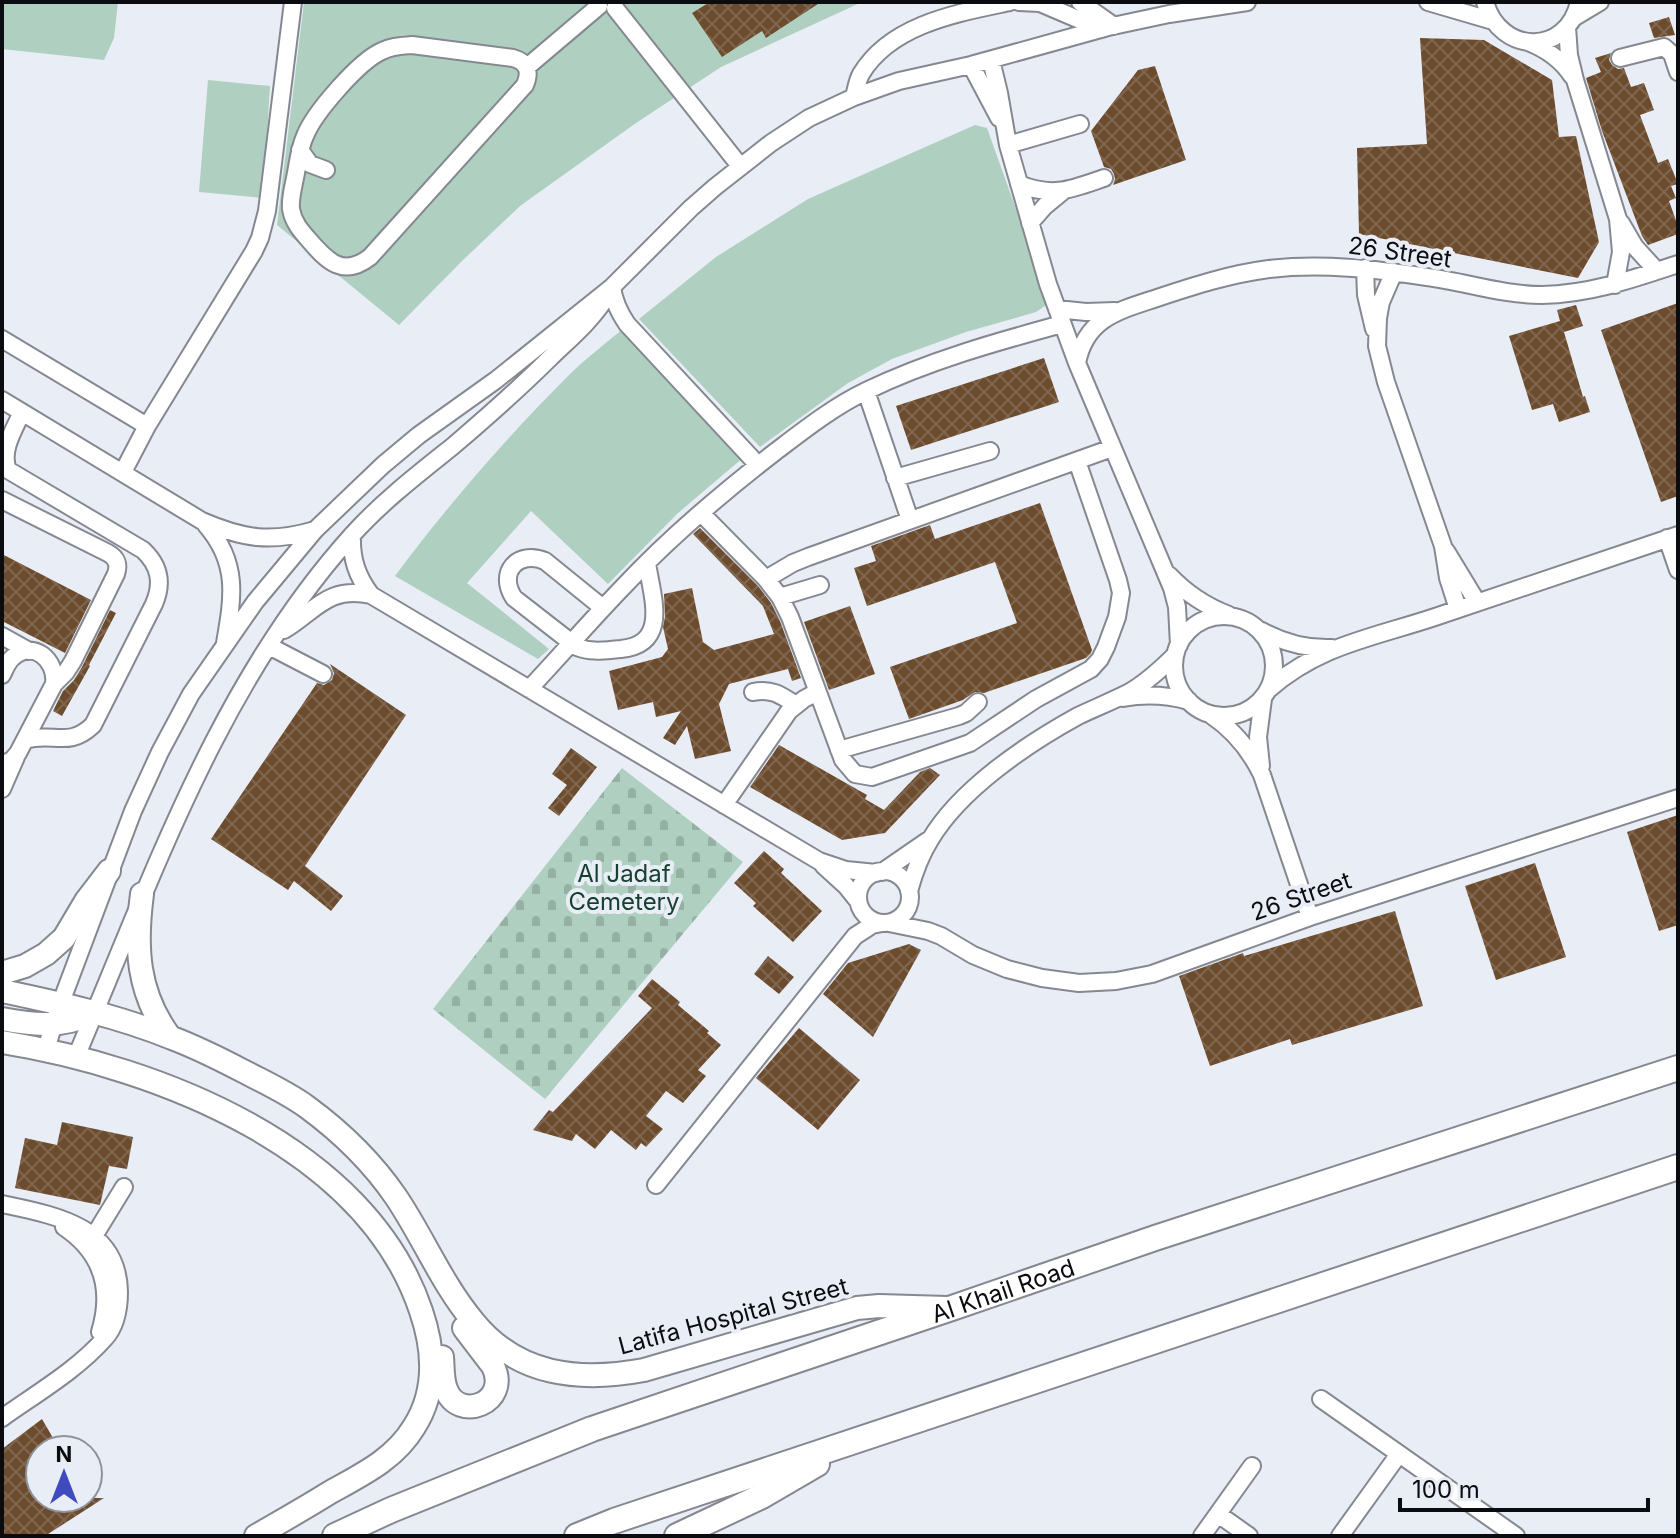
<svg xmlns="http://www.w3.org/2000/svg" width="1680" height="1538" viewBox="0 0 1680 1538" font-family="Inter,sans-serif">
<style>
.cemetery{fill:url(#cemetery-stones)}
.garden{fill:#afcfc0}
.building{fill:url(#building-cross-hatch)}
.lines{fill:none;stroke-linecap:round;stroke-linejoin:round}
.minor-casing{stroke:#858890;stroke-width:20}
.major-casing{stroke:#858890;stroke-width:26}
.highway-casing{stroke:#858890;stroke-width:28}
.minor{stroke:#fff;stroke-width:16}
.major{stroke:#fff;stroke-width:22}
.highway{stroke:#fff;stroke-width:24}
.labels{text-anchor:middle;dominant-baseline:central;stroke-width:8;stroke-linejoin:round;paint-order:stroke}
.street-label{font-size:24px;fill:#0b0c0f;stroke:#e9edf5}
.park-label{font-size:24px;fill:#15402f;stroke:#e9edf5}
</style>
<defs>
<pattern id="cemetery-stones" width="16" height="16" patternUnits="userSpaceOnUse" patternTransform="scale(2)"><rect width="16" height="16" fill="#afcfc0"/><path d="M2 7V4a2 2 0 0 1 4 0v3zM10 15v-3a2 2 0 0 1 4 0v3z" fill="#95b1a4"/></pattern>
<pattern id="building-cross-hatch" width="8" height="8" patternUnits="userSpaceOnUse" patternTransform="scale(2)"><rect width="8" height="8" fill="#6d4c2e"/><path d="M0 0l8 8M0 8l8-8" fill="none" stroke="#7f6650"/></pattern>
</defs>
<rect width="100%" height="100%" fill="#e9edf5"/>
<!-- cemetery -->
<path class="cemetery" d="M 622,768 L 743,862 L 545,1099 L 433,1009 Z"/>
<!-- garden -->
<path class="garden" d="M 2,2 L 118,2 L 114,38 L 104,60 L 2,49 Z
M 304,2 L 862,2 L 721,67 L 636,123 L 520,206 L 462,261 L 399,325 L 277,225 Z
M 208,80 L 270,86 L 263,198 L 199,192 Z
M 975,125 L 987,128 L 1046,293 L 1045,306 L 1036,312 L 966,332 L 892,359 L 848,383 L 760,447 L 639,319 L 716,257 L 808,199 Z
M 624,328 L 744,457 L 678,513 L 608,584 L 531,511 L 467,583 L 549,649 L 538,659 L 395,576 C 447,506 506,438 568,376 C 585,359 605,344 624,328 Z"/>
<!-- building -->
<path class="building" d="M 710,2 L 821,2 L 766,38 L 762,31 L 722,57 L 692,13 Z
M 1669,17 L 1675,35 L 1654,38 L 1649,23 Z
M 1420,38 L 1484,40 L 1552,80 L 1559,137 L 1576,136 L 1599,242 L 1578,278 L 1359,234 L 1357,148 L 1427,144 Z
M 1611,53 L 1609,60 L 1612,65 L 1618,69 L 1624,68 L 1631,87 L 1644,83 L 1654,110 L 1640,115 L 1658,163 L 1668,159 L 1678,184 L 1671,186 L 1676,198 L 1669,201 L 1678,226 L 1678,234 L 1648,245 L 1642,236 L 1602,131 L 1586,78 L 1601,72 L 1595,58 Z
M 1155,66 L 1186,160 L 1113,185 L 1115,179 L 1114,174 L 1111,169 L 1104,167 L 1091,131 L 1138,70 Z
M 1678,303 L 1678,496 L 1661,502 L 1601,330 Z
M 1576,305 L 1583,326 L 1564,332 L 1583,397 L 1585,396 L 1590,412 L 1559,422 L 1553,404 L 1532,410 L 1509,336 L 1560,321 L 1557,310 Z
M 1044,358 L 1059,402 L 911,450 L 896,406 Z
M 1040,503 L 1092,650 L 1091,653 L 1086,658 L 984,693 L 975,692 L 963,700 L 909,719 L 890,667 L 1017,623 L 995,562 L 867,606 L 854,568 L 876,561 L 871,546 L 930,525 L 935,539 Z
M 700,528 L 758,586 L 771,603 L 780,621 L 801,678 L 792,681 L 788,669 L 729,684 L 719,704 L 731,751 L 695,759 L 687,726 L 675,745 L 663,738 L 681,711 L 656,717 L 653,702 L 618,710 L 609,671 L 662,657 L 668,649 L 663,627 L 665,617 L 664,594 L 692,588 L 703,642 L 714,650 L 774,634 L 763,606 L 693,534 Z
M 2,554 L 91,600 L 65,653 L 2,621 Z
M 850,606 L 875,674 L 829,690 L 804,622 Z
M 110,610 L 116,613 L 89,665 L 90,666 L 62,716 L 53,711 L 63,691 L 74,680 L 82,667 Z
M 330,664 L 406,715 L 305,866 L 343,896 L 331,911 L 294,881 L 288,890 L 211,839 L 317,683 L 324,685 L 332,680 L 334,673 Z
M 779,745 L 867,795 L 865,799 L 884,810 L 920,772 L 930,768 L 940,775 L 885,833 L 842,840 L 750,787 Z
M 571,748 L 597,767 L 559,816 L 548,808 L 567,785 L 552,774 Z
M 1678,815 L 1678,925 L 1659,931 L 1627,832 Z
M 764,851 L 784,869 L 781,873 L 822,911 L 793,942 L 753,906 L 756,903 L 734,883 Z
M 1535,863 L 1566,957 L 1496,980 L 1465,886 Z
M 1395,911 L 1423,1006 L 1292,1045 L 1290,1039 L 1210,1066 L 1179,976 L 1243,953 L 1244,956 Z
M 909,944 L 921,950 L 873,1037 L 823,994 L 848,963 Z
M 768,956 L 794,977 L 779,994 L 754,974 Z
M 652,979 L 680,1002 L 678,1005 L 709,1031 L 707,1033 L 721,1045 L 698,1070 L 706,1076 L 683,1103 L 666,1091 L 646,1116 L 663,1129 L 646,1147 L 641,1143 L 636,1150 L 611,1130 L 595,1149 L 576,1134 L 572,1141 L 533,1130 L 549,1110 L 553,1112 L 652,1008 L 638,996 Z
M 799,1028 L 860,1080 L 818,1130 L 756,1078 Z
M 62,1122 L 133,1137 L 127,1169 L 109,1166 L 100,1205 L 15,1188 L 25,1138 L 57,1145 Z
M 42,1419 L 60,1450 L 40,1450 L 40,1498 L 104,1498 L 45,1536 L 2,1536 L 2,1449 Z"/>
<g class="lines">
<defs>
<path id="minor" d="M 1019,2 L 1040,3 L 1101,29
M 1080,2 L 1114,26
M 1428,2 L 1493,21
M 1485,2 C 1500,55 1567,56 1579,2
M 615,8 L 740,166
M 1575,17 L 1600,2
M 1567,27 L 1569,55 L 1575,80 L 1618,219 L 1621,252 L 1615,285
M 1528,42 C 1546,49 1561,59 1572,76
M 412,45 L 513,58 C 527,62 531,71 525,85 L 370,257 C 343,278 327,261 309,240 C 301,231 293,222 291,209 C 290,199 293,188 295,178 C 298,164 299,149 305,136 C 314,113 359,61 382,51 C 392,46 401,46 412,45 Z
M 1620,58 L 1664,47 L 1672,54 L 1678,72
M 991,60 L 999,93 L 1008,145 L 1048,284 L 1077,363 L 1172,588 L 1177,607 L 1179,645
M 971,65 L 999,118
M 527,67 L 599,6
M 854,97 C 856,90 857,81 861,74 C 891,24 958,13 1010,2
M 1008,145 L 1080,124
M 300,150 L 310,164 L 326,170
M 1019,184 C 1053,198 1072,189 1104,178
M 1030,223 L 1045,206 L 1062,192
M 1621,223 L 1635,247 L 1657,271
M 1365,268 L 1366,295 L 1374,329
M 1394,272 L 1381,302 L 1378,318 L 1377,346 L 1386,382 L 1443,546 L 1448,578 L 1458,609
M 612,287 C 614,302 619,312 627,324 L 758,465
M 1057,309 L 1086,312 L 1115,311
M 2,339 L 147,426
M 1077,363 C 1086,318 1118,311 1157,298 C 1193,286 1230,274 1269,269 C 1322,263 1375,269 1427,277 C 1466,282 1502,295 1542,295 C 1590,294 1633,279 1678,264
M 866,391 L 910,520
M 2,400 L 202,521 C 244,539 271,543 315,530
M 22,412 C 14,430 0,451 8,470 L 143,550 C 160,566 163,583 154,604 L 93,725 C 68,749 53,731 25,740
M 123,472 L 147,426 L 254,251 L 260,238 L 267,211 L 293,2
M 895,478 L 990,451
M 2,500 L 108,553 C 117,558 119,565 116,574 L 73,661 L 66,672 L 54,684
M 701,513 L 766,579 L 780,597 L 790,617 L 843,760 L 855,774 L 872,777 L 970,743 L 1036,699 L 1091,669 L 1100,659 L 1106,647 L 1117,617 L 1121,593 L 1118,580 L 1077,461
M 206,525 C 239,563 233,597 225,643
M 352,535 C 351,559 357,576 371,595
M 1667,538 L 1678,570
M 1446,551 L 1477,602
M 1169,575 C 1186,593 1205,606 1229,615
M 766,579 L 793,563 L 808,557 L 1112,448
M 780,597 L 820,585
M 603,608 L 545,561 C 518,550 497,572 514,598 L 577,647 C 592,653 606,650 621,649 C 670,644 652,597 647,563
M1174 666a50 50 0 1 1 100 0a50 50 0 1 1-100 0Z
M 284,630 C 317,610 327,586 371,595 L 819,861 L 846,870 L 876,873
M 1262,631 C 1284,643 1306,649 1332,648
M 2,636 L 29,651
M 269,646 L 323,674
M 2,675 C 5,669 7,663 12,658 C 33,639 57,660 54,684 L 18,753 L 12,760 L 2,765
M 529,689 C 561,655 592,619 624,586 C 670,537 722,493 775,452 C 804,430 833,407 866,391 C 928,361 996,342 1062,324
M 1268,690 C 1319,645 1372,638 1435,617 C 1516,590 1597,563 1678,535
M 753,692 C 771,688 781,695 796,705
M 1123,698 C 1145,694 1167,695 1189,701
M 1211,715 C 1235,731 1250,750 1262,775 L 1310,917
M 839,750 L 959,716 L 966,713 L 978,702
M 1261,766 L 1258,737 L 1263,699
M 2,789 L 16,757
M 724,805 L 789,711 L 804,699 L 817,692
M 823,865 L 846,886 L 858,901
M858 897a26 26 0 1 1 52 0a26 26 0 1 1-52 0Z
M 882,872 L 927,841
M 909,891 C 914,873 920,856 930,840 C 960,789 1027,744 1078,716 C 1095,708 1112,701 1128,693 C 1146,683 1161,669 1175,655
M 889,923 L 928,931 L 941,936 L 973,955 L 1007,969 L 1042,978 L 1079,983 L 1116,981 L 1152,974 L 1310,917 L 1678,798
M 46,1049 L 60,1005 L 133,811 L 160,752 L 191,694 L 255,602 L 315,530 L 383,465 L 419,435 L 496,380 L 612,287 L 691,208 L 715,187 L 771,143 L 809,118 L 854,97 L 899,81 L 971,65 L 1108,27 L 1169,14 L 1247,2
M 76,1057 C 153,876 219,682 353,534 C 383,501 418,474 453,446 C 487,417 520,388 552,356 C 571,338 591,321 605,299
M 656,1185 L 855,936 L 872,925 L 882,923
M 2,1204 C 53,1215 118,1225 119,1292 C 119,1307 116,1326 105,1338 C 77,1370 37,1393 2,1418
M 64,1227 C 103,1253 113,1289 100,1332
M 94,1236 L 124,1187
M 1321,1399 L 1516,1536
M 1218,1514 L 1249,1536
M 1202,1536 L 1252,1466
M 1340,1536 L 1399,1454"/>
<path id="major" d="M 142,894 C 135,947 137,993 170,1037
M 2,973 L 25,966 L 46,954 L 64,938 L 86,901 L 109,871
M 2,991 C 59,1003 118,1016 172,1038 C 196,1047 220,1059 243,1071 C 264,1082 288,1093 307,1107 C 341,1132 372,1162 396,1197 C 423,1237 442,1284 473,1321 C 517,1376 579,1382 644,1370 L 857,1308 L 879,1306 L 947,1308
M 2,1019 C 37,1026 61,1027 95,1013
M 2,1042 C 157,1067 366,1147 421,1311 C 434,1349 437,1391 414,1427 C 394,1460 361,1475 329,1493 C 305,1508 280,1522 256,1536
M 442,1357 C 443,1368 442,1379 446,1389 C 458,1423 511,1403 493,1366 L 464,1328"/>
<g id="highway">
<path id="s1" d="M 335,1536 L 391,1510 L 592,1429 L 952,1308 L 1155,1238 L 1678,1068"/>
<path d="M 577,1536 L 614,1521 L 1678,1167"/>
<path d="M 677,1536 L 762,1496 L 817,1464"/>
</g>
</defs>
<!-- minor casing -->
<use href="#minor" class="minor-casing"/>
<!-- major casing -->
<use href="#major" class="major-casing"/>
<!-- highway casing -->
<use href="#highway" class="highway-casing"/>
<!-- minor -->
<use href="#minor" class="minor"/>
<!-- major -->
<use href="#major" class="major"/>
<!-- highway -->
<use href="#highway" class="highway"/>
</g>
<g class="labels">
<!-- street labels -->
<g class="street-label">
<text transform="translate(1400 252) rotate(8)">26 Street</text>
<text transform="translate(1301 896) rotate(-19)">26 Street</text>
<text stroke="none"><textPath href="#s1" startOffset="712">Al Khail Road</textPath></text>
<text transform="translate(733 1316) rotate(-15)">Latifa Hospital Street</text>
</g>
<!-- park labels -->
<g class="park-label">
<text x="624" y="873">Al Jadaf<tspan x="624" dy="28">Cemetery</tspan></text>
</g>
</g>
<!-- border -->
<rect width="1680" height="1538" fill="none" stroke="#0b0c0f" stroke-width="8"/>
<!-- north arrow -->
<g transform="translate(64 1474)"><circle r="38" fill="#e9edf5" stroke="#909399" stroke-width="2"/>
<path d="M0-6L14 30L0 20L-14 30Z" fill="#3f4abe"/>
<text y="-12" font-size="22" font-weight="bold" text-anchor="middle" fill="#0b0c0f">N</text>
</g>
<!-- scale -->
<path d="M1400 1498v12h248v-12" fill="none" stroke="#0b0c0f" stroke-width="4"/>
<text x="1412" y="1498" font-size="24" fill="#0b0c0f" stroke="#e9edf5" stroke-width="6" paint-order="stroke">100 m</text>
</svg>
